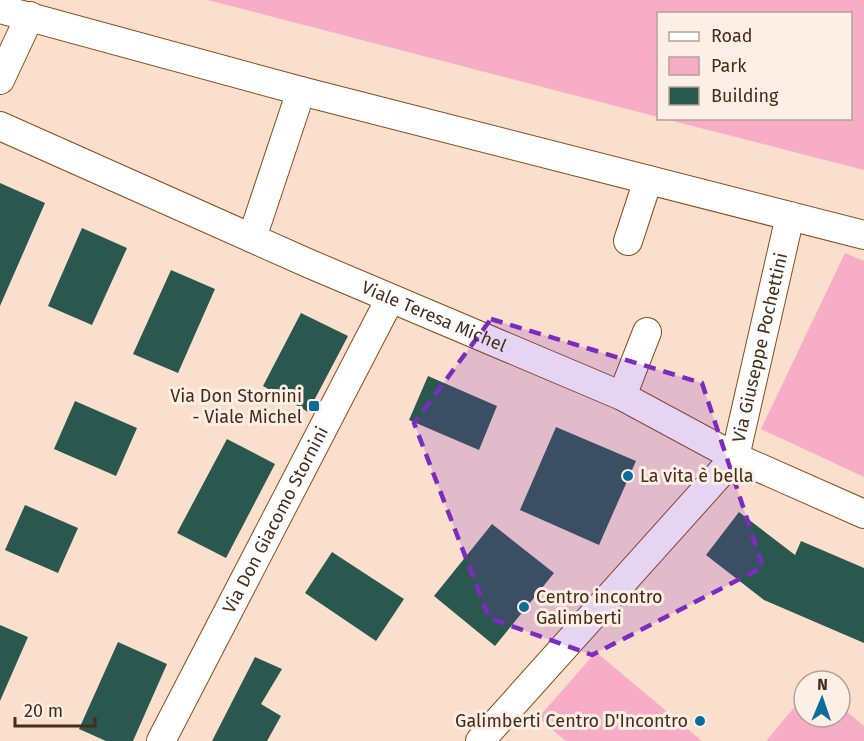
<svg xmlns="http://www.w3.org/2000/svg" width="864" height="741" viewBox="0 0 864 741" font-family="'Fira Sans',sans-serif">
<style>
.green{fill:#f8adc6}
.building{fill:#2b584e}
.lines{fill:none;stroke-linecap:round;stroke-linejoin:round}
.minor-casing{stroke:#864d1a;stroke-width:30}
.minor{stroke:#fff;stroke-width:28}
.marked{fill:#7b2cbf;fill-opacity:0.2;stroke:#7b2cbf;stroke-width:4.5;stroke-dasharray:12 8;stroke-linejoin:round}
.poi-dot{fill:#0c6d9c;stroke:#fdefe5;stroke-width:2}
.labels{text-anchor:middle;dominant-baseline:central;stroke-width:6;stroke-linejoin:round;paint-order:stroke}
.street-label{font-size:18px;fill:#462d19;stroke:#fdefe5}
.poi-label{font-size:18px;fill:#462d19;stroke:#fdefe5;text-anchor:end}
</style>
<rect width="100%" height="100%" fill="#fadfcc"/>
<!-- green -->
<path class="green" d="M 208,0 L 864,0 L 864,170 L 665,119 L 850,118 L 850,14 L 658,14 L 658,117 Z
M 845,253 L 864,261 L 864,477 L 761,429 Z
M 596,652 L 702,741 L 566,741 L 538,718 Z
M 804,696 L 804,717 L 840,717 L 840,706 L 864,726 L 864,741 L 766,741 Z"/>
<!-- building -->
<path class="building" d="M 0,183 L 45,203 L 0,306 Z
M 82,228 L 127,248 L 92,325 L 48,306 Z
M 171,270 L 215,289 L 178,373 L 133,354 Z
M 301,313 L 348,336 L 308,412 L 263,386 Z
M 428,376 L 497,406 L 479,450 L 409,420 Z
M 75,401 L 137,428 L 116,476 L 54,449 Z
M 556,427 L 636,461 L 599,545 L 520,510 Z
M 227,439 L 275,464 L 226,558 L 177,533 Z
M 25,505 L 78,528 L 58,573 L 5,550 Z
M 739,512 L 795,555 L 801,541 L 864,568 L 864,643 L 764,600 L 706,555 Z
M 492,524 L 554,573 L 495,646 L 434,596 Z
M 332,552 L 404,599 L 376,641 L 305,593 Z
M 0,625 L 28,637 L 0,701 Z
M 118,642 L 167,664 L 133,741 L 106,741 L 79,729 Z
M 255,657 L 282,669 L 261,704 L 281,716 L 267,741 L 212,741 Z"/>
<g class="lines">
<defs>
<g id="minor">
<path d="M 0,9 L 301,91 L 864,235"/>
<path d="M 0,80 L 30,16"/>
<path id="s1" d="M 0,126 L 310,264 L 622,396 L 735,457 L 864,514"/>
<path d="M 252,238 L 301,91"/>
<path d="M 628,241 L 648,180"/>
<path d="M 622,396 L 647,332"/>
<path id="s2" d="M 161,741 L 390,299"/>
<path id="s3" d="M 480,741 L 735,457 L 790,216"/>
</g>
</defs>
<!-- minor casing -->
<use href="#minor" class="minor-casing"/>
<!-- minor -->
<use href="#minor" class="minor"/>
</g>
<!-- marked area -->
<path class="marked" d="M 491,319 L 702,383 L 763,567 L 592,655 L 489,618 L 414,423 Z"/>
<!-- markers -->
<g class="poi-dot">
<rect x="308" y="400" width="12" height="12" rx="3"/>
<circle cx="628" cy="476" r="6"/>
<circle cx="524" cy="607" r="6"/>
<circle cx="700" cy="721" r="6"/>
</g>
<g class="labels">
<!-- street labels -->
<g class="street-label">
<text stroke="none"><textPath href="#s1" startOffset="474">Viale Teresa Michel</textPath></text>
<text stroke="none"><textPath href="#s3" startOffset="494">Via Giuseppe Pochettini</textPath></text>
<text stroke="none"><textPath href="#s2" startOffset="249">Via Don Giacomo Stornini</textPath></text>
</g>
<!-- poi labels -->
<g class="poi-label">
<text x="302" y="396">Via Don Stornini<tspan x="302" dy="21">- Viale Michel</tspan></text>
<text x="640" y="476" text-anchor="start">La vita è bella</text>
<text x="536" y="597" text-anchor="start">Centro incontro<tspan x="536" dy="21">Galimberti</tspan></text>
<text x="688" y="721">Galimberti Centro D'Incontro</text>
</g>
</g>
<!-- legend -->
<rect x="657" y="12" width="195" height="108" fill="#fdefe5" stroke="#b4a193" stroke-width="1.5"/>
<rect x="669" y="32" width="30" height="9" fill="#ffffff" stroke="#b4a193" stroke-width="1.5"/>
<text x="711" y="42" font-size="18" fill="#462d19">Road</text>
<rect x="669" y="57" width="30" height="18" fill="#f8adc6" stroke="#b4a193" stroke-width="1.5"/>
<text x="711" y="72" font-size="18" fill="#462d19">Park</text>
<rect x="669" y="87" width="30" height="18" fill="#2b584e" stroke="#b4a193" stroke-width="1.5"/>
<text x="711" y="102" font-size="18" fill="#462d19">Building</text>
<!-- north arrow -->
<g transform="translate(822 699) rotate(2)"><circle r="28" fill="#fdefe5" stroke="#b4a193" stroke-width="1.5"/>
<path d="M0-4.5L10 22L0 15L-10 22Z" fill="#0c6d9c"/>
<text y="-9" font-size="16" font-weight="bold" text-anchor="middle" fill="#462d19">N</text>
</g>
<!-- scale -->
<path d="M15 717v9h80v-9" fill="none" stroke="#462d19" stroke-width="3"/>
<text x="24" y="717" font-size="18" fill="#462d19" stroke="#fdefe5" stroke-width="4.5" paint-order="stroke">20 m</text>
</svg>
